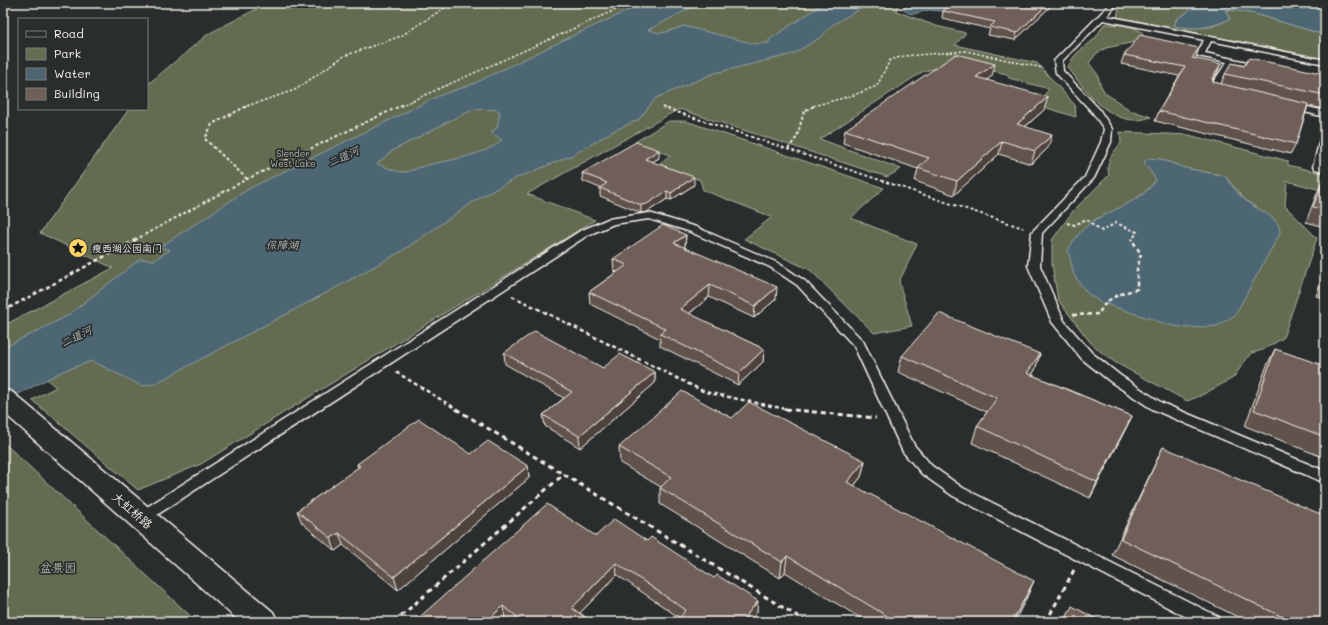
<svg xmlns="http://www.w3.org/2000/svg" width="1328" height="625" viewBox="0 0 1328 625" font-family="Mali,'LXGW WenKai TC',sans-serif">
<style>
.green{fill:#646c51;stroke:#acae9c;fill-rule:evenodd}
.water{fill:#4e6673;stroke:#909ea2;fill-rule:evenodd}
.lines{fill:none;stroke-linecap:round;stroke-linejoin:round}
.service-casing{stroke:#f4f1e8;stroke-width:3}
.tertiary-casing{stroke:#f4f1e8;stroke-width:3}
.path-far3{stroke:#f4f1e8;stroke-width:1.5;stroke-dasharray:2.5 2;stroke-linecap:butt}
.path-far2{stroke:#f4f1e8;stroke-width:2;stroke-dasharray:3 2.5;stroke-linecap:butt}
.path-far1{stroke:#f4f1e8;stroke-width:2.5;stroke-dasharray:4 3;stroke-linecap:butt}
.path{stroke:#f4f1e8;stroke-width:3;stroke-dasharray:5 4;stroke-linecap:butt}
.service{fill:#2a2d2e;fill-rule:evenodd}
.tertiary{fill:#2a2d2e;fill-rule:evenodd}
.wall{fill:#60524c;stroke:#f4f1e8}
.shaded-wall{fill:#4e423e;stroke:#f4f1e8}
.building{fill:#705f58;stroke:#f4f1e8}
.labels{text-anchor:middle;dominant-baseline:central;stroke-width:3.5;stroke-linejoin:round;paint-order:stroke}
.far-park-label{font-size:9px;fill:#b3b5a4;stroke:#2a2d2e}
.poi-label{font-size:10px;fill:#f4f1e8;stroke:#2a2d2e;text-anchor:start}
.water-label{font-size:11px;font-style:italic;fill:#b2b9b9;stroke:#2a2d2e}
.near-street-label{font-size:12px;fill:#f4f1e8;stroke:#2a2d2e}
.near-park-label{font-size:12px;fill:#b3b5a4;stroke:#2a2d2e}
</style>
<rect width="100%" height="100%" fill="#2a2d2e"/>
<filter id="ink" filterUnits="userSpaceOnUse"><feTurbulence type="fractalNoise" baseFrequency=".025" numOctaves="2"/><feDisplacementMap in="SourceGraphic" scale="8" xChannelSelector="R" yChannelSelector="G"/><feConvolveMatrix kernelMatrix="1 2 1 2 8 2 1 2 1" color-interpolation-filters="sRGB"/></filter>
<g filter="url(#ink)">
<!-- green -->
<path class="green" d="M 268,3 L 899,3 L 896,11 L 936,26 L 966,33 L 955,45 L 1037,63 L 1075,105 L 1076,117 L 1037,105 L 1049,89 L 1009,78 L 1007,74 L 953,63 L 922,72 L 820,139 L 901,169 L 887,177 L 679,109 L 527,194 L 595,220 L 201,464 L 138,490 L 32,400 L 56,387 L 3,343 L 3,326 L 113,268 L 40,233 L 129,109 L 147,109 L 147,85 L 208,34 Z
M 1124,3 L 1189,3 L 1191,8 L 1189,11 L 1175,20 L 1184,28 L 1211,27 L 1230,19 L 1225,10 L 1234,10 L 1255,14 L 1325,35 L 1325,59 L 1117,17 L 1119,8 Z
M 1104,24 C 1116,24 1134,25 1143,33 L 1135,42 L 1106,48 L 1097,53 L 1089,63 L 1098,75 L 1100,84 L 1105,93 L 1130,110 L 1151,117 C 1115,131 1086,93 1068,67 C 1075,50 1085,49 1096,37 C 1099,33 1101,28 1104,24 Z
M 669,121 L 686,121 L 884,188 L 851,218 L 917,244 L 899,282 L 912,326 L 874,333 L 810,270 L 744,239 L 772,217 L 703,190 L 700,180 L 659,164 L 670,155 L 635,142 Z
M 1120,132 L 1189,135 L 1288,161 L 1288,165 L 1325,174 L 1325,191 L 1287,181 L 1285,206 L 1317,238 L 1283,338 L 1263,350 L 1251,353 L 1233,378 L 1200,396 L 1187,401 L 1116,363 L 1101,352 L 1090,342 L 1058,300 L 1052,265 L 1052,240 L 1073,211 L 1109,175 C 1105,161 1113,153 1121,143 ZM 1160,159 L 1185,168 L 1225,176 L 1245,200 L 1275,220 L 1094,220 C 1115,210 1142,200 1156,180 L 1145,162 Z
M 3,442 L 197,622 L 3,622 Z"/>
<!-- water -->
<path class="water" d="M 645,3 L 700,3 L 648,30 L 659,33 L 666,32 L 684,26 L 755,44 L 769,43 L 769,40 L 824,3 L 867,3 L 867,5 L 832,25 L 821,37 L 793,54 L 715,73 L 656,98 L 638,120 L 613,131 L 573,155 L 514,179 L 476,200 L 402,251 L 326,293 L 154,384 L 142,386 L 92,361 L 63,371 L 3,402 L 3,348 L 67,316 L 140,259 L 154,260 L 170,250 L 160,247 L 250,188 L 441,95 L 473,84 L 574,35 ZM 475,109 L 497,110 L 500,112 L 497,128 L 491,132 L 502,140 C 485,156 447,160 424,166 C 416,168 409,173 401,172 C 393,171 385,166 377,164 L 392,151 L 451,120 Z
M 904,3 L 947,3 L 943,5 L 949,8 C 943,13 936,10 929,10 C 920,11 913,18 904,10 Z
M 1189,3 L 1245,3 L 1263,7 L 1271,8 L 1279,7 L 1286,3 L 1325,3 L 1325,35 L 1255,14 L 1234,10 L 1225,10 L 1230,19 C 1209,28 1197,30 1174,26 C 1177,14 1185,17 1191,8 Z
M 1149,158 L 1160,159 L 1185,168 L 1225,176 C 1231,184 1237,194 1245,200 C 1257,211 1280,215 1280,233 L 1235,315 L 1217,326 L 1186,328 L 1169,325 L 1100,302 L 1087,293 L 1074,275 L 1068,250 C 1075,238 1083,227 1095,220 C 1115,208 1143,201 1156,180 L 1144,162 Z"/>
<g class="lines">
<defs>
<path id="service" d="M 1111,3 L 1118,3 L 1107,16 L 1325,60 L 1325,64 L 1211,41 L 1205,53 L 1261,65 L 1265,67 L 1261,69 L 1234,63 L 1218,87 L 1226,88 L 1227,90 L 1226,92 L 1213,90 L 1209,88 L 1227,62 L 1198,56 L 1197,54 L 1204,40 L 1103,20 L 1062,61 L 1063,71 L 1099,109 L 1112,129 L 1111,142 L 1094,178 L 1042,233 L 1040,266 L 1064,321 L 1092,353 L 1121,376 L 1162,403 L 1325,471 L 1325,483 L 1152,409 L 1111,382 L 1082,359 L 1052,322 L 1028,266 L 1032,232 L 1085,177 L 1101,142 L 1104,129 L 1093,113 L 1056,73 L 1054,61 Z
M 1291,103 L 1325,111 L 1325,117 L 1288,108 L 1287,106 Z
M 1325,136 L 1325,158 L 1323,165 L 1325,166 L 1325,172 L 1315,169 L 1313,167 L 1320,139 Z
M 649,213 L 696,227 L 778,263 L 805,281 L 863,341 L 914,445 L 932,466 L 963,488 L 1219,617 L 1222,622 L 1196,622 L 953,496 L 922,474 L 903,452 L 854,346 L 797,285 L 770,267 L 688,231 L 649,219 L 614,224 L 588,235 L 146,522 L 141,524 L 136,522 L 133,518 L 136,514 L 580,231 L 608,219 Z"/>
<path id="tertiary" d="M 3,389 L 12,392 L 273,612 L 278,622 L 240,622 L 3,412 Z"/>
</defs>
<!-- service casing -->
<use href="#service" class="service-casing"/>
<!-- tertiary casing -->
<use href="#tertiary" class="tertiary-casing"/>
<!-- path-far3 -->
<path class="path-far3" d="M 247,106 L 295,90 L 344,56 L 401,36 L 452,3
M 400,106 L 631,3
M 813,106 L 854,95 L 877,86 L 890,60 L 904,56 L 966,51 L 1043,68"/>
<!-- path-far2 -->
<path class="path-far2" d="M 662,107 L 1023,228
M 788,149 L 797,137 L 804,111 L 816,105
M 247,179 L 205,139 L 212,124 L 249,105
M 1067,223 L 1075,225 L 1086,219 L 1102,231 L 1116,223 L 1137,232 L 1132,240
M 135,240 L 247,179 L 402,105"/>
<!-- path-far1 -->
<path class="path-far1" d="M 512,296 L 705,392 L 790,410
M 3,311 L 137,239
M 1073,315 L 1099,314 C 1105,297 1121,294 1137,289 L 1137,269 L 1141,254 L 1132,240 L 1133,239
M 396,372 L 458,410"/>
<!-- path -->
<path class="path" d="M 456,409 L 807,622
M 785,409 L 876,418
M 394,622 L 564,474
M 1046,622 L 1074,570"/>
<!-- service -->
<use href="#service" class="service"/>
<!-- tertiary -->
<use href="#tertiary" class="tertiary"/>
</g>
<!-- wall -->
<path class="wall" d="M 1054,3 L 1015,40 L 988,35 L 990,29 L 942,18 L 943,11 Z
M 1199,48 L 1195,59 L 1217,73 L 1213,80 L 1213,82 L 1221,84 L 1225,74 L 1244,66 L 1325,74 L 1325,109 L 1308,106 L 1296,144 L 1291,154 L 1155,121 L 1159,111 L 1179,76 L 1121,64 L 1124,55 Z
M 992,76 L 986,80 L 1044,110 L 1025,127 L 1048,148 L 1031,164 L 999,154 L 954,195 L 915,181 L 918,169 L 843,143 L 845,130 Z
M 659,158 L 652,162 L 694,185 L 671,200 L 667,199 L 647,212 L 641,213 L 600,196 L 600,188 L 583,181 L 582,173 Z
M 1324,179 L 1325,179 L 1325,227 L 1306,222 L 1317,193 Z
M 686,235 L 685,246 L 684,247 L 776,299 L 754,318 L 709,297 L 689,314 L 764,349 L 763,362 L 738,385 L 660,346 L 660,339 L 590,304 L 589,292 L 617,272 L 614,271 L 613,259 Z
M 1325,268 L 1325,299 L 1316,296 Z
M 1325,347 L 1325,458 L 1245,426 L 1267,365 L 1275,349 L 1320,365 Z
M 504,353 L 603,368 L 655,372 L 655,383 L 580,448 L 545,426 L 543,415 L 564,398 L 505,364 Z
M 1040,354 L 1035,370 L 1032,375 L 1132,416 L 1124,432 L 1090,498 L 972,443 L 977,426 L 987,412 L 898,372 L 902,356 Z
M 732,418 L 865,461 L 861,477 L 854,486 L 1027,597 L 1014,622 L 867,622 L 785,572 L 780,578 L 660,504 L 660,488 L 661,487 L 620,463 L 619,447 Z
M 1163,447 L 1325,622 L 1248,622 L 1112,555 Z
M 471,454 L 528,466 L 529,478 L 398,590 L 343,545 L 335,551 L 302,523 L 297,511 L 358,468 L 357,464 Z
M 596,536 L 647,541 L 757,612 L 680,618 L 617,575 L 580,613 L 592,622 L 510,622 L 505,618 L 501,622 L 414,622 Z"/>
<!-- shaded-wall -->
<path class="shaded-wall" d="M 1049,3 L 1054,3 L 1015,40 L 1017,33 Z
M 1199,48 L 1196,57 L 1189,67 L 1192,58 Z
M 995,64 L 992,76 L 973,90 L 976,77 Z
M 1221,64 L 1217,73 L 1208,87 L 1212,78 Z
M 1048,97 L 1044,110 L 1013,137 L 1017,124 Z
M 1052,135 L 1048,148 L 1031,164 L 1035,151 Z
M 1002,141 L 999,154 L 954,195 L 957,181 Z
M 659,150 L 659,158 L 645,166 L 645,159 Z
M 694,177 L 694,185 L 671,200 L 671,193 Z
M 667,191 L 667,199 L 647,212 L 641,213 L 641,205 Z
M 686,235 L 685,246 L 674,255 L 674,243 Z
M 710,285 L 709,297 L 680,321 L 680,309 Z
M 777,287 L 776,299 L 754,318 L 755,306 Z
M 764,349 L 763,362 L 738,385 L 739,373 Z
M 1040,354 L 1035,370 L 1022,389 L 1027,373 Z
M 655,372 L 655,383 L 580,448 L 579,436 Z
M 1132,416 L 1124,432 L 1090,498 L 1097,482 Z
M 865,461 L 861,477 L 844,498 L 847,482 Z
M 528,466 L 529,478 L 398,590 L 394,577 Z
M 339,533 L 343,545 L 335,551 L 331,538 Z
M 787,556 L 785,572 L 780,578 L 782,562 Z
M 616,563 L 617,575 L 574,619 L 572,608 Z
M 1034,581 L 1027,597 L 1014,622 L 1012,622 Z
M 758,601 L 757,612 L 749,622 L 741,622 Z
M 503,606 L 505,618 L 501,622 L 486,622 Z"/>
<!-- building -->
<path class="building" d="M 954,3 L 1049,3 L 1017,33 L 990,27 L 995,22 L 943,11 Z
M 1140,35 L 1199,48 L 1192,58 L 1221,64 L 1212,78 L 1213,82 L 1308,104 L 1296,144 L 1159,111 L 1185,67 L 1124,55 Z
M 956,54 L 995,64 L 976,77 L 1048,97 L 1017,124 L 1052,135 L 1035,151 L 1002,141 L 957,181 L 918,168 L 929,158 L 845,130 Z
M 1249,58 L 1325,74 L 1325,95 L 1225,74 L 1232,63 L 1244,66 Z
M 636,142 L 659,150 L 645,159 L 694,177 L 671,193 L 667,191 L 647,204 L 641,205 L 600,188 L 607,183 L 582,173 Z
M 1324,179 L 1325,179 L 1325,210 L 1313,207 Z
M 663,225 L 686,235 L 674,243 L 777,287 L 755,306 L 710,285 L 680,309 L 764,349 L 739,373 L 660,334 L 666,329 L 589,292 L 627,265 L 613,259 Z
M 939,313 L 1040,354 L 1027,373 L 1132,416 L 1097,482 L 977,426 L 997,398 L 902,356 Z
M 535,331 L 603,368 L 620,354 L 655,372 L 579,436 L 543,415 L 572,392 L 504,353 Z
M 1275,349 L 1325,366 L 1325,365 L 1325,437 L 1254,410 Z
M 682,391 L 732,418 L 749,402 L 865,461 L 847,482 L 1034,581 L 1012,622 L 897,622 L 787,556 L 782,562 L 660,488 L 671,477 L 619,447 Z
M 419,419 L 471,454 L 488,441 L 528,466 L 394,577 L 339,533 L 331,538 L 297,511 L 360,466 L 357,464 Z
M 1163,447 L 1325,516 L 1325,622 L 1293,622 L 1121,539 Z
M 547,504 L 596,536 L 614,519 L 647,541 L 651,537 L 714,578 L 717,575 L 758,601 L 741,622 L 676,622 L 686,610 L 616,563 L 572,608 L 592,622 L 524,622 L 503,606 L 486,622 L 414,622 Z
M 1072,606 L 1102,622 L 1064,622 Z"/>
</g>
<!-- icons -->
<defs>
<symbol id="sight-disc" viewBox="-11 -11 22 22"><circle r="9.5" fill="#ffd166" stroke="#2a2d2e"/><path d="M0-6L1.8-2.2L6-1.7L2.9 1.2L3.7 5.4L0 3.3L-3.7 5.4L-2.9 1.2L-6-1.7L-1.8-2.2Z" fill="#111"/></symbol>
</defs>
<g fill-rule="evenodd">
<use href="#sight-disc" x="67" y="237" width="22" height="22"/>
</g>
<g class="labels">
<!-- far-park labels -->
<g class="far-park-label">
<text x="293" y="153">Slender<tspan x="293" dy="10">West Lake</tspan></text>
</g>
<!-- poi labels -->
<g class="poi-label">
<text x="92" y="248">瘦西湖公园南门</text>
</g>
<!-- water labels -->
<g class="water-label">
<text transform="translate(343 156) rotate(-25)">二道河</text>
<text x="282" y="244">保障湖</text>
<text transform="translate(76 336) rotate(-27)">二道河</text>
</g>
<!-- near-street labels -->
<g class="near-street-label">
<text transform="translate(133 510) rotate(41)">大虹桥路</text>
</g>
<!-- near-park labels -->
<g class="near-park-label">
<text x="58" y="567">盆景园</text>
</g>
</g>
<!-- margin -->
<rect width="1328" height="625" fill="none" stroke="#2a2d2e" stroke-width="16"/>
<rect x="8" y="8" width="1312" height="609" fill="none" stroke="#f4f1e8" stroke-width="1.5" filter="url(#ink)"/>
<!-- legend -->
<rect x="18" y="18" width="130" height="92" fill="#2a2d2e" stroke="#7b7b78"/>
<rect x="26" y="31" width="20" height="6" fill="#2a2d2e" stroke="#7b7b78"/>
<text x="54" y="38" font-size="12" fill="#f4f1e8">Road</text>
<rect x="26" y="48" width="20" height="12" fill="#646c51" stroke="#7b7b78"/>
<text x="54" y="58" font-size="12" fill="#f4f1e8">Park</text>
<rect x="26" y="68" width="20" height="12" fill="#4e6673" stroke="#7b7b78"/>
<text x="54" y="78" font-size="12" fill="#f4f1e8">Water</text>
<rect x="26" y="88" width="20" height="12" fill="#705f58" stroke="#7b7b78"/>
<text x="54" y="98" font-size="12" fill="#f4f1e8">Building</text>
</svg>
